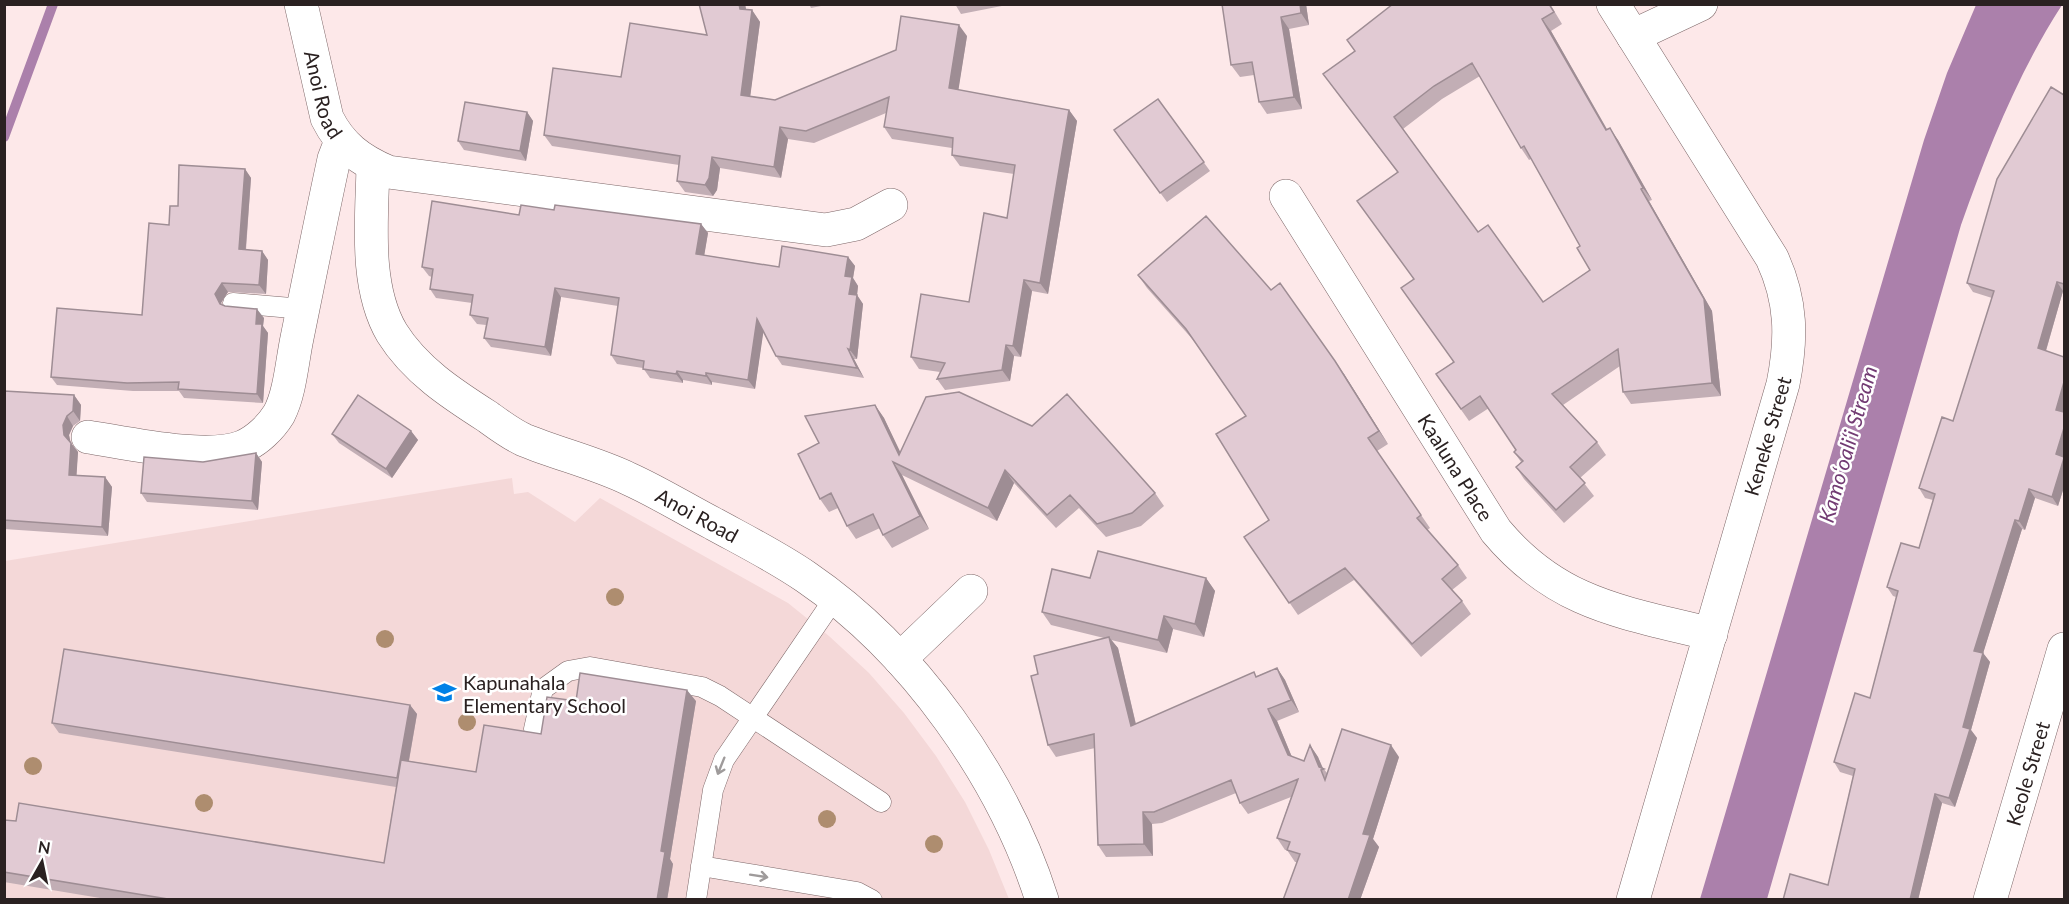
<svg xmlns="http://www.w3.org/2000/svg" width="2069" height="904" viewBox="0 0 2069 904" font-family="Lato,sans-serif">
<style>
.built{fill:#f4d8d8}
.water{fill:#ab80ab}
.lines{fill:none;stroke-linecap:round;stroke-linejoin:round}
.stream{stroke:#ab80ab;stroke-width:10}
.service-casing{stroke:#7c6667;stroke-width:21}
.minor-casing{stroke:#7c6667;stroke-width:34}
.service{stroke:#fff;stroke-width:20}
.minor{stroke:#fff;stroke-width:33}
.tree{fill:#ae8d6f}
.wall{fill:#c2aeb5;fill-rule:evenodd}
.shaded-wall{fill:#9e8d94}
.building{fill:#e1cad3;stroke:#9e8d94;stroke-width:1.5;fill-rule:evenodd}
.oneway{stroke:#9f9b9b}
.labels{text-anchor:middle;dominant-baseline:central;stroke-width:5;stroke-linejoin:round;paint-order:stroke}
.street-label{font-size:20px;fill:#2a2121;stroke:#fff}
.poi-label{font-size:20px;fill:#2a2121;stroke:#fff;text-anchor:start}
.water-label{font-size:21px;font-style:italic;fill:#723b73;stroke:#fff}
</style>
<rect width="100%" height="100%" fill="#fde8e9"/>
<!-- built -->
<path class="built" d="M 512,478 L 514,494 L 528,492 L 575,522 L 600,498 L 788,603 L 829,636 L 869,673 L 904,713 L 936,756 L 965,802 L 989,850 L 1009,899 L 5,900 L 5,561 Z"/>
<!-- water -->
<path class="water" d="M 1976,5 L 2062,5 C 2018,73 1988,149 1961,225 L 1767,899 L 1700,899 L 1924,140 L 1947,73 Z"/>
<g class="lines">
<!-- stream -->
<path class="stream" d="M 4,137 L 53,4"/>
<defs>
<path id="service" d="M 233,303 L 303,309
M 534,729 L 543,689 L 568,671 L 590,667 L 702,687 L 720,696 L 881,802
M 701,866 L 857,892 L 872,900
M 696,900 L 713,790 L 724,760 L 834,599"/>
<g id="minor">
<path id="s1" d="M 301,4 L 327,118 C 341,146 360,160 388,172 L 826,230 L 856,224 L 891,205"/>
<path d="M 1613,4 L 1772,258 C 1792,301 1792,339 1783,384 L 1633,900"/>
<path d="M 1633,36 L 1701,4"/>
<path id="s2" d="M 373,166 C 372,218 364,286 392,333 C 415,370 452,394 488,417 C 499,425 511,434 524,440 C 558,454 596,463 629,479 C 658,492 685,509 714,524 C 745,541 777,557 806,577 C 913,650 1003,777 1042,900"/>
<path id="s3" d="M 1286,196 L 1496,531 C 1558,605 1623,612 1711,634"/>
<path d="M 88,437 C 127,443 206,461 242,447 C 257,441 271,427 279,414 C 290,393 292,362 297,338 C 309,279 321,219 334,159 L 341,141"/>
<path d="M 900,659 L 971,591"/>
<path id="s4" d="M 1990,900 L 2064,649"/>
</g>
</defs>
<!-- service casing -->
<use href="#service" class="service-casing"/>
<!-- minor casing -->
<use href="#minor" class="minor-casing"/>
<!-- service -->
<use href="#service" class="service"/>
<!-- minor -->
<use href="#minor" class="minor"/>
</g>
<!-- trees -->
<g class="tree">
<circle cx="615" cy="597" r="9"/>
<circle cx="385" cy="639" r="9"/>
<circle cx="467" cy="722" r="9"/>
<circle cx="33" cy="766" r="9"/>
<circle cx="204" cy="803" r="9"/>
<circle cx="827" cy="819" r="9"/>
<circle cx="934" cy="844" r="9"/>
</g>
<!-- wall -->
<path class="wall" d="M 699,4 L 745,4 L 746,9 L 752,10 L 760,22 L 750,96 L 775,100 L 967,36 L 958,90 L 1069,110 L 1077,121 L 1048,294 L 1032,291 L 1021,357 L 1014,356 L 1010,381 L 945,390 L 937,379 L 940,372 L 919,369 L 911,357 L 969,302 L 1007,218 L 1014,174 L 960,166 L 952,155 L 952,148 L 892,139 L 884,127 L 886,113 L 814,143 L 788,139 L 781,178 L 720,168 L 717,190 L 713,196 L 685,192 L 677,181 L 679,165 L 552,146 L 544,135 L 621,77 L 707,35 Z
M 809,4 L 831,4 L 811,8 Z
M 955,4 L 1012,4 L 961,14 Z
M 1222,4 L 1306,4 L 1309,25 L 1289,29 L 1302,109 L 1267,114 L 1259,102 L 1254,75 L 1240,77 L 1231,65 Z
M 1393,4 L 1550,4 L 1562,24 L 1551,31 L 1607,129 L 1618,140 L 1652,200 L 1649,201 L 1712,311 L 1721,396 L 1631,404 L 1623,392 L 1620,366 L 1563,405 L 1597,442 L 1606,455 L 1580,478 L 1594,496 L 1564,523 L 1524,479 L 1516,467 L 1521,462 L 1514,452 L 1516,450 L 1489,408 L 1469,421 L 1436,374 L 1453,362 L 1413,279 L 1397,172 L 1323,74 L 1355,51 ZM 1480,76 L 1521,148 L 1529,160 L 1531,159 L 1580,246 L 1590,270 L 1543,302 L 1478,232 L 1403,129 L 1442,99 Z
M 2064,95 L 2064,291 L 2063,291 L 2046,351 L 2064,357 L 2064,487 L 2058,506 L 2035,498 L 2025,530 L 2022,529 L 1983,653 L 1990,662 L 1971,730 L 1977,738 L 1955,807 L 1942,803 L 1918,900 L 1783,900 L 1828,885 L 1853,776 L 1840,772 L 1834,762 L 1870,698 L 1896,597 L 1893,596 L 1887,587 L 1919,548 L 1933,500 L 1925,498 L 1919,488 L 1953,421 L 1992,298 L 1973,292 L 1967,283 Z
M 1158,99 L 1210,171 L 1167,202 L 1114,130 Z
M 527,112 L 533,121 L 526,161 L 464,150 L 458,141 Z
M 245,169 L 251,178 L 246,250 L 262,251 L 268,260 L 266,294 L 228,292 L 221,303 L 222,305 L 264,318 L 263,326 L 268,333 L 263,403 L 184,398 L 179,391 L 133,391 L 57,385 L 51,377 L 142,315 L 169,225 L 178,206 Z
M 554,210 L 701,224 L 708,233 L 704,255 L 779,267 L 848,257 L 855,266 L 853,278 L 858,286 L 857,295 L 863,304 L 857,359 L 854,359 L 864,378 L 782,365 L 776,356 L 763,331 L 755,389 L 712,382 L 712,385 L 683,380 L 683,383 L 650,378 L 643,368 L 617,364 L 611,355 L 618,306 L 561,297 L 551,356 L 491,347 L 484,338 L 486,325 L 477,324 L 470,315 L 472,303 L 436,298 L 430,289 L 432,277 L 429,276 L 422,267 L 519,215 Z
M 1138,275 L 1344,374 L 1388,444 L 1377,451 L 1430,528 L 1427,530 L 1458,565 L 1467,578 L 1452,590 L 1462,601 L 1471,614 L 1421,657 L 1354,580 L 1298,615 L 1244,537 L 1269,520 L 1246,416 L 1194,341 L 1147,288 Z
M 4,391 L 74,395 L 81,405 L 80,421 L 73,426 L 69,435 L 70,442 L 78,452 L 76,476 L 105,477 L 112,487 L 108,536 L 4,529 Z
M 875,405 L 884,418 L 900,453 L 1155,493 L 1164,506 L 1141,526 L 1106,537 L 1079,508 L 1056,528 L 1014,483 L 997,521 L 902,475 L 929,529 L 892,548 L 883,535 L 880,528 L 856,539 L 847,526 L 838,508 L 829,512 L 820,499 L 819,443 Z
M 411,431 L 418,440 L 392,478 L 339,443 L 332,434 Z
M 256,453 L 262,462 L 258,510 L 147,502 L 141,493 L 203,462 Z
M 1090,578 L 1206,578 L 1215,591 L 1204,637 L 1173,629 L 1167,653 L 1111,640 L 1118,648 L 1136,724 L 1277,668 L 1285,680 L 1299,712 L 1277,721 L 1292,757 L 1304,761 L 1310,745 L 1318,757 L 1323,768 L 1327,773 L 1399,757 L 1373,839 L 1379,847 L 1360,900 L 1283,900 L 1297,862 L 1295,862 L 1287,850 L 1285,850 L 1277,838 L 1291,797 L 1248,814 L 1240,803 L 1236,793 L 1162,823 L 1152,824 L 1153,856 L 1106,857 L 1098,845 L 1095,748 L 1056,757 L 1048,745 L 1038,674 L 1104,638 L 1051,625 L 1042,612 Z
M 576,701 L 696,701 L 670,859 L 673,864 L 667,900 L 112,900 L 4,882 L 4,820 L 384,863 L 396,787 L 59,733 L 52,723 L 410,705 L 417,714 L 409,761 L 476,772 L 541,734 Z"/>
<!-- shaded-wall -->
<path class="shaded-wall" d="M 739,4 L 745,4 L 748,20 L 740,9 Z
M 1300,4 L 1306,4 L 1309,25 L 1301,13 Z
M 752,10 L 760,22 L 749,106 L 741,95 Z
M 1281,17 L 1289,29 L 1302,109 L 1294,97 Z
M 1542,19 L 1551,31 L 1614,142 L 1606,130 Z
M 959,25 L 967,36 L 957,99 L 949,88 Z
M 1069,110 L 1077,121 L 1048,294 L 1040,283 Z
M 527,112 L 533,121 L 526,161 L 520,151 Z
M 780,127 L 788,139 L 781,178 L 774,167 Z
M 1610,128 L 1618,140 L 1652,200 L 1643,188 Z
M 712,157 L 720,168 L 717,190 L 713,196 L 705,185 Z
M 245,169 L 251,178 L 245,258 L 239,249 Z
M 1641,189 L 1649,201 L 1712,311 L 1721,396 L 1712,383 Z
M 701,224 L 708,233 L 703,263 L 696,254 Z
M 262,251 L 268,260 L 266,294 L 259,285 Z
M 848,257 L 855,266 L 853,278 L 858,286 L 857,295 L 863,304 L 857,359 L 850,350 L 849,294 L 845,276 Z
M 1024,280 L 1032,291 L 1021,357 L 1013,346 Z
M 2057,282 L 2063,291 L 2044,357 L 2038,348 Z
M 222,283 L 228,292 L 221,303 L 226,312 L 220,304 L 215,294 Z
M 555,288 L 561,297 L 551,356 L 545,347 Z
M 257,309 L 264,318 L 263,326 L 268,333 L 263,403 L 257,394 L 256,324 Z
M 757,319 L 764,328 L 755,389 L 748,380 Z
M 1006,345 L 1014,356 L 1010,381 L 1002,370 Z
M 848,349 L 854,359 L 864,378 L 857,368 Z
M 1335,361 L 1344,374 L 1388,444 L 1379,431 Z
M 677,371 L 683,380 L 683,383 L 676,374 Z
M 706,373 L 712,382 L 712,385 L 706,376 Z
M 2064,382 L 2064,412 L 2062,419 L 2056,410 Z
M 74,395 L 81,405 L 80,421 L 73,411 Z
M 875,405 L 884,418 L 908,468 L 899,455 Z
M 67,416 L 73,426 L 69,435 L 71,444 L 64,435 L 63,425 Z
M 2064,428 L 2064,457 L 2056,454 Z
M 411,431 L 418,440 L 392,478 L 386,469 Z
M 71,443 L 78,452 L 76,484 L 69,475 Z
M 256,453 L 262,462 L 258,510 L 252,501 Z
M 2064,458 L 2064,487 L 2058,506 L 2052,497 Z
M 893,462 L 902,475 L 929,529 L 920,516 Z
M 1005,470 L 1014,483 L 997,521 L 988,508 Z
M 105,477 L 112,487 L 108,536 L 102,527 Z
M 2029,489 L 2035,498 L 2025,530 L 2019,521 Z
M 2015,520 L 2022,529 L 1981,660 L 1974,651 Z
M 1206,578 L 1215,591 L 1204,637 L 1195,624 Z
M 1164,616 L 1173,629 L 1167,653 L 1158,640 Z
M 1109,637 L 1118,648 L 1139,738 L 1131,726 Z
M 1983,653 L 1990,662 L 1971,730 L 1977,738 L 1955,807 L 1949,798 L 1963,727 Z
M 1277,668 L 1285,680 L 1299,712 L 1291,700 Z
M 687,690 L 696,701 L 670,859 L 673,864 L 667,900 L 657,900 L 661,851 Z
M 410,705 L 417,714 L 404,788 L 397,778 Z
M 1268,709 L 1277,721 L 1296,767 L 1288,755 Z
M 1310,745 L 1318,757 L 1323,769 L 1319,767 Z
M 1391,745 L 1399,757 L 1373,839 L 1379,847 L 1360,900 L 1348,900 L 1363,834 Z
M 1935,794 L 1942,803 L 1918,900 L 1910,900 Z
M 1143,812 L 1152,824 L 1153,856 L 1144,844 Z"/>
<!-- building -->
<path class="building" d="M 699,4 L 739,4 L 740,9 L 752,10 L 741,95 L 775,100 L 896,50 L 901,16 L 959,25 L 949,88 L 1069,110 L 1040,283 L 1024,280 L 1013,346 L 1006,345 L 1002,370 L 937,379 L 945,363 L 911,357 L 921,294 L 969,302 L 984,213 L 1007,218 L 1015,165 L 952,155 L 953,138 L 884,127 L 889,97 L 806,131 L 780,127 L 774,167 L 712,157 L 709,178 L 705,185 L 677,181 L 680,156 L 544,135 L 553,68 L 621,77 L 630,23 L 707,35 Z
M 1222,4 L 1300,4 L 1301,13 L 1281,17 L 1294,97 L 1259,102 L 1252,62 L 1231,65 Z
M 1393,4 L 1549,4 L 1554,12 L 1542,19 L 1606,130 L 1610,128 L 1643,188 L 1641,189 L 1704,299 L 1712,383 L 1623,392 L 1618,349 L 1552,394 L 1597,442 L 1570,467 L 1585,483 L 1556,510 L 1516,467 L 1523,461 L 1514,452 L 1516,450 L 1480,396 L 1461,409 L 1436,374 L 1454,362 L 1401,288 L 1414,279 L 1357,201 L 1398,172 L 1323,74 L 1355,51 L 1347,40 ZM 1472,63 L 1521,148 L 1524,146 L 1580,246 L 1577,248 L 1590,270 L 1543,302 L 1488,225 L 1478,232 L 1394,117 L 1434,86 Z
M 2051,87 L 2064,95 L 2064,284 L 2057,282 L 2038,348 L 2064,357 L 2064,382 L 2056,410 L 2064,412 L 2064,428 L 2056,454 L 2064,457 L 2064,458 L 2052,497 L 2029,489 L 2019,521 L 2015,520 L 1974,651 L 1983,653 L 1963,727 L 1970,729 L 1949,798 L 1935,794 L 1910,900 L 1783,900 L 1790,874 L 1828,885 L 1855,769 L 1834,762 L 1855,693 L 1870,698 L 1898,591 L 1887,587 L 1901,543 L 1919,548 L 1935,494 L 1919,488 L 1942,417 L 1953,421 L 1994,291 L 1967,283 L 1997,179 Z
M 1158,99 L 1204,162 L 1160,193 L 1114,130 Z
M 465,102 L 527,112 L 520,151 L 458,141 Z
M 179,165 L 245,169 L 239,249 L 262,251 L 259,285 L 222,283 L 215,294 L 220,304 L 225,306 L 257,309 L 256,324 L 262,324 L 257,394 L 178,389 L 179,382 L 127,383 L 51,377 L 57,308 L 142,315 L 149,223 L 169,225 L 170,206 L 178,206 Z
M 432,201 L 519,215 L 521,205 L 554,210 L 555,205 L 701,224 L 696,254 L 779,267 L 782,246 L 848,257 L 845,276 L 852,277 L 849,294 L 857,295 L 850,350 L 848,349 L 857,368 L 776,356 L 757,319 L 748,380 L 706,373 L 706,376 L 677,371 L 676,374 L 643,369 L 644,361 L 611,355 L 619,298 L 555,288 L 545,347 L 484,338 L 488,318 L 470,315 L 473,295 L 430,289 L 433,269 L 422,267 Z
M 1206,216 L 1271,290 L 1280,283 L 1335,361 L 1379,431 L 1368,438 L 1421,515 L 1417,518 L 1458,565 L 1442,579 L 1462,601 L 1412,644 L 1345,568 L 1289,603 L 1244,537 L 1269,520 L 1216,434 L 1246,416 L 1186,329 L 1138,275 Z
M 4,391 L 74,395 L 73,411 L 67,416 L 63,425 L 64,435 L 71,443 L 69,475 L 105,477 L 102,527 L 4,520 Z
M 959,392 L 1032,426 L 1067,394 L 1155,493 L 1132,513 L 1097,524 L 1070,495 L 1047,515 L 1005,470 L 988,508 L 893,462 L 920,516 L 883,535 L 873,514 L 847,526 L 831,493 L 820,499 L 798,454 L 819,443 L 805,416 L 875,405 L 899,455 L 926,397 Z
M 358,395 L 411,431 L 386,469 L 332,434 Z
M 256,453 L 252,501 L 141,493 L 144,457 L 203,462 Z
M 1098,551 L 1206,578 L 1195,624 L 1164,616 L 1158,640 L 1042,612 L 1052,569 L 1090,578 Z
M 1109,637 L 1131,726 L 1254,672 L 1256,677 L 1277,668 L 1291,700 L 1268,709 L 1288,755 L 1304,761 L 1310,745 L 1319,767 L 1324,769 L 1321,770 L 1325,780 L 1342,729 L 1391,745 L 1363,834 L 1370,835 L 1348,900 L 1283,900 L 1300,854 L 1287,850 L 1290,842 L 1277,838 L 1298,779 L 1240,803 L 1231,780 L 1154,812 L 1143,812 L 1144,844 L 1098,845 L 1094,734 L 1048,745 L 1031,676 L 1038,674 L 1034,656 Z
M 64,649 L 410,705 L 397,778 L 52,723 Z
M 580,673 L 687,690 L 661,851 L 665,852 L 657,900 L 174,900 L 4,872 L 4,820 L 16,821 L 19,803 L 384,863 L 401,760 L 476,772 L 484,725 L 541,734 L 547,697 L 576,701 Z"/>
<!-- one-way arrows -->
<defs><path id="oneway-shaft" d="M-6 0H5M1.5-3L5.5 0L1.5 3" fill="none" stroke-width="1.6" stroke-linecap="round" stroke-linejoin="round" transform="scale(1.5)"/></defs>
<g class="oneway">
<use href="#oneway-shaft" transform="translate(721 766) rotate(112)"/>
<use href="#oneway-shaft" transform="translate(759 876) rotate(9)"/>
</g>
<!-- icons -->
<defs>
<symbol id="school-bare" viewBox="-9 -9 18 18"><path d="M0-5L7-2L0 1L-7-2ZM-4 1L0 2.5L4 1V4Q0 6-4 4Z" fill="#0081e7" stroke="#fff" stroke-width="2.5" paint-order="stroke"/></symbol>
</defs>
<g fill-rule="evenodd">
<use href="#school-bare" x="428" y="676" width="33" height="33"/>
</g>
<g class="labels">
<!-- street labels -->
<g class="street-label">
<text stroke="none"><textPath href="#s1" startOffset="93">Anoi Road</textPath></text>
<text transform="translate(1767 436) rotate(-74)">Keneke Street</text>
<text stroke="none"><textPath href="#s3" startOffset="320">Kaaluna Place</textPath></text>
<text stroke="none"><textPath href="#s2" startOffset="531">Anoi Road</textPath></text>
<text stroke="none"><textPath href="#s4" startOffset="132">Keole Street</textPath></text>
</g>
<!-- poi labels -->
<g class="poi-label">
<text x="463" y="682">Kapunahala<tspan x="463" dy="23">Elementary School</tspan></text>
</g>
<!-- water labels -->
<g class="water-label">
<text transform="translate(1847 444) rotate(-74)">Kamoʻoaliʻi Stream</text>
</g>
</g>
<!-- border -->
<rect width="2069" height="904" fill="none" stroke="#2a2121" stroke-width="12"/>
<!-- north arrow -->
<g transform="translate(42 862) rotate(9)" stroke="#ffffff" stroke-width="4.5" paint-order="stroke">
<path d="M0-4.5L10 22L0 15L-10 22Z" fill="#2a2121"/>
<text y="-9" font-size="16" font-weight="bold" text-anchor="middle" fill="#2a2121">N</text>
</g>
</svg>
